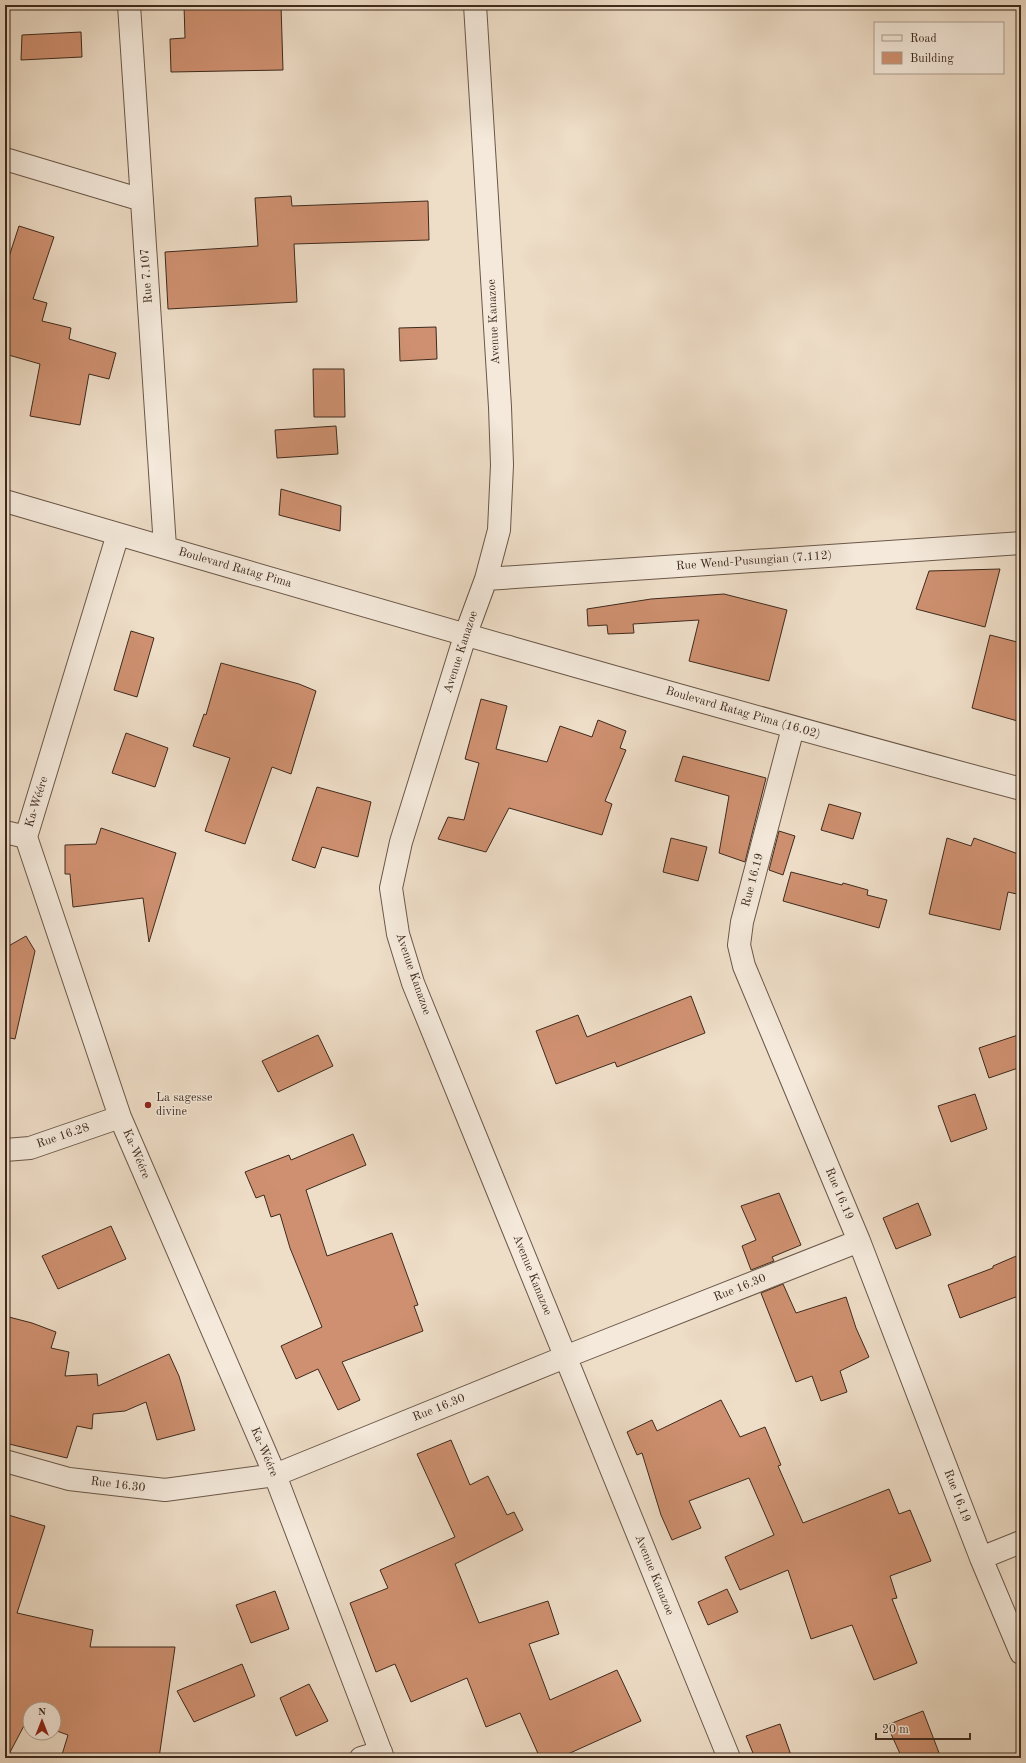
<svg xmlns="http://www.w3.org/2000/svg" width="1026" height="1763" viewBox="0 0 1026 1763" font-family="'Old Standard TT',serif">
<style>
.building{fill:#ce9070;stroke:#3e2a1d}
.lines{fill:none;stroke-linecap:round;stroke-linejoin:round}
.minor-casing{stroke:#6a5748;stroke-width:24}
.minor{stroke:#f4e9db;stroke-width:22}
.poi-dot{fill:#8f2418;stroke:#f4e9db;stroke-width:1.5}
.labels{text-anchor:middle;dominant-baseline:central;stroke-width:3;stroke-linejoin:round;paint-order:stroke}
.street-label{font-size:12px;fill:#3e2a1d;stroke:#f4e9db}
.poi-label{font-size:12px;fill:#3e2a1d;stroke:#f4e9db;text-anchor:start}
</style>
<rect width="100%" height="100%" fill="#eeddc7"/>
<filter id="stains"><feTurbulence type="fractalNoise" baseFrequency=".005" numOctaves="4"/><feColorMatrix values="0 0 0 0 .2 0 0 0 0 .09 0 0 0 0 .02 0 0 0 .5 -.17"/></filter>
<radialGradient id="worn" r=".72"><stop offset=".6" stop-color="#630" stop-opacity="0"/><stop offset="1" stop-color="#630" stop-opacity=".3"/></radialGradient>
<!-- building -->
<path class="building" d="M 184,5 L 281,5 L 283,70 L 171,72 L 170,39 L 185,38 Z
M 81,32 L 82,57 L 21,60 L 22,35 Z
M 291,196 L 292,206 L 428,201 L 429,240 L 294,244 L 297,302 L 168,309 L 165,252 L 258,246 L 255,198 Z
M 19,226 L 54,237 L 33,299 L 47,303 L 42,321 L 71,328 L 69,339 L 116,353 L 109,379 L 89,374 L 80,425 L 30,416 L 40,364 L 5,354 L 5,269 Z
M 436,327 L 437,359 L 400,361 L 399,328 Z
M 313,369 L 344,369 L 345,417 L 314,417 Z
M 336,426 L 338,454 L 277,458 L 275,430 Z
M 281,489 L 341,506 L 340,531 L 279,515 Z
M 1000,569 L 985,627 L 916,609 L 929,571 Z
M 724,594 L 787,610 L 769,681 L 689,661 L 699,620 L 633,624 L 634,633 L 608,634 L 607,625 L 588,626 L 587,609 L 651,599 Z
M 131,631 L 154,638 L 137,697 L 114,690 Z
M 990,635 L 1021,643 L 1021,722 L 972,708 Z
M 221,663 L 299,684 L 316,691 L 291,774 L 272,767 L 245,844 L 205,831 L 230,758 L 193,746 L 204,714 L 206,715 Z
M 481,699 L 507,706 L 496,749 L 547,762 L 560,726 L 592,737 L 598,720 L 626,731 L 620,748 L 626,750 L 605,801 L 612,804 L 602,835 L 509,808 L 486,852 L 438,839 L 448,817 L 464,820 L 479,763 L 465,759 Z
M 126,733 L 168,748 L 155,787 L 112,773 Z
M 683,756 L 766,778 L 745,862 L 719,853 L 729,796 L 675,781 Z
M 317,787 L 371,802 L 358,857 L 322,847 L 315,868 L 292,860 Z
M 829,804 L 861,813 L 853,839 L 821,830 Z
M 101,828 L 176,853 L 149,942 L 143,898 L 73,907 L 70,874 L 65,874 L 65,845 L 96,844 Z
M 779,831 L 795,836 L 783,875 L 769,870 Z
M 671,838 L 707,847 L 698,881 L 663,872 Z
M 947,838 L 971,846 L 974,838 L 1021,855 L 1021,895 L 1008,892 L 1000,930 L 929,914 Z
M 791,872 L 842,885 L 843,883 L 868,890 L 867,895 L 887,900 L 879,928 L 783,901 Z
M 26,936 L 35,951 L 15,1039 L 5,1037 L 5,948 Z
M 691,996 L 705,1033 L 617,1067 L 615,1062 L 556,1084 L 536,1031 L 578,1015 L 587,1037 Z
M 1021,1034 L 1021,1067 L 989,1078 L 979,1048 Z
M 318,1035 L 333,1066 L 278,1092 L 262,1061 Z
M 975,1094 L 987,1129 L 951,1142 L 938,1106 Z
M 353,1134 L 366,1165 L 306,1190 L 327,1256 L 392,1233 L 418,1305 L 414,1306 L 423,1331 L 342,1362 L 360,1400 L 338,1410 L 318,1369 L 296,1379 L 281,1346 L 322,1327 L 290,1248 L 280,1214 L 271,1217 L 264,1195 L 256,1198 L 245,1172 L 289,1155 L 291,1160 Z
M 779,1193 L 801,1245 L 772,1257 L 774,1261 L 751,1270 L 742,1246 L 756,1240 L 741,1206 Z
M 918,1203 L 931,1235 L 896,1249 L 883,1218 Z
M 111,1226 L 126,1259 L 58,1289 L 42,1256 Z
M 1021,1254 L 1021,1295 L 960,1318 L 948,1285 L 993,1268 L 993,1266 Z
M 783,1284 L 796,1313 L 846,1297 L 856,1328 L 869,1357 L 840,1371 L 847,1392 L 821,1401 L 812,1376 L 796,1382 L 761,1293 Z
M 5,1316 L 32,1323 L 56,1332 L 51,1348 L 69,1352 L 65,1376 L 97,1374 L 98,1386 L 169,1354 L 179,1376 L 195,1430 L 157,1440 L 146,1402 L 125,1411 L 93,1414 L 92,1429 L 77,1426 L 67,1458 L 5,1443 Z
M 721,1400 L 740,1437 L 765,1427 L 781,1465 L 778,1466 L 803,1523 L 889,1489 L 899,1514 L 910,1510 L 931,1561 L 890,1576 L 897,1598 L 892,1599 L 917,1663 L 874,1680 L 852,1625 L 811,1639 L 788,1570 L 740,1590 L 725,1557 L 774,1535 L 749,1478 L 689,1501 L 701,1528 L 672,1540 L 661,1515 L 642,1453 L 637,1455 L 627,1432 L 652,1420 L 657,1431 Z
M 451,1440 L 470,1485 L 488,1476 L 507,1515 L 514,1512 L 523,1530 L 455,1564 L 479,1623 L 548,1601 L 559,1634 L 529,1644 L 550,1700 L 617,1670 L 641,1721 L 559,1758 L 540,1758 L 520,1713 L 486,1727 L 467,1678 L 411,1702 L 395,1664 L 376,1672 L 350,1603 L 388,1588 L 380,1570 L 455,1537 L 417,1454 Z
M 5,1514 L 45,1526 L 17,1613 L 93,1630 L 90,1647 L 175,1647 L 159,1758 L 61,1758 L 68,1735 L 54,1730 L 54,1709 L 30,1709 L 30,1721 L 27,1720 L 7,1758 L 5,1758 Z
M 727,1589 L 738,1612 L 708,1625 L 698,1602 Z
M 275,1591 L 289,1629 L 251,1643 L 236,1605 Z
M 242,1664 L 255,1696 L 194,1722 L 177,1691 Z
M 309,1684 L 328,1721 L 296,1736 L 280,1698 Z
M 923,1711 L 941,1758 L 902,1758 L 887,1725 Z
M 780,1724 L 792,1758 L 755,1758 L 746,1736 Z"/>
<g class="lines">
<defs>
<path id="minor" d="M 129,5 L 165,547
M 475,5 L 500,407 L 502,465 L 499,530 L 486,579 L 465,636 L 401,842 L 391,888 L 398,934 L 413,983 L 729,1758
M 5,159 L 142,200
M 5,501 C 343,600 681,698 1021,789
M 118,534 L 26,837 L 120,1117 L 275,1475 L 383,1758
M 486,579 L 1021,543
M 793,728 L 742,922 L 739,945 L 744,966 L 859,1241 L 981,1558 L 1021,1653
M 5,832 L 26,837
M 5,1150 L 30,1148 L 120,1117
M 5,1461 L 69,1479 L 165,1490 L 275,1475 L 565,1357 L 859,1241
M 981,1558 L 1021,1542
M 361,1758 L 381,1752"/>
</defs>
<!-- minor casing -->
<use href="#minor" class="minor-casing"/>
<!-- minor -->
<use href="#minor" class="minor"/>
</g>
<!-- markers -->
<circle class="poi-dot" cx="148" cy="1105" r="4"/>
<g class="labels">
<!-- street labels -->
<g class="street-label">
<text transform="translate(147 276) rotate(-94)">Rue 7.107</text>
<text transform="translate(494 322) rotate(-93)">Avenue Kanazoe</text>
<text transform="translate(754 561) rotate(-4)">Rue Wend-Pusungian (7.112)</text>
<text transform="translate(235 568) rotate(16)">Boulevard Ratag Pima</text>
<text transform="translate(461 652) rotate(-72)">Avenue Kanazoe</text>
<text transform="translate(743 713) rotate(16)">Boulevard Ratag Pima (16.02)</text>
<text transform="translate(37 802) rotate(-73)">Ka-Wéére</text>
<text transform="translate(753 880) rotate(-75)">Rue 16.19</text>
<text transform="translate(413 974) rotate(71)">Avenue Kanazoe</text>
<text transform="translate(63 1136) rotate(-19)">Rue 16.28</text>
<text transform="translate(136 1154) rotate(67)">Ka-Wéére</text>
<text transform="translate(839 1194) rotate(67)">Rue 16.19</text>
<text transform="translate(532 1275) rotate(68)">Avenue Kanazoe</text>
<text transform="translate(740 1288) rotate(-22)">Rue 16.30</text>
<text transform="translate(439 1408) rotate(-22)">Rue 16.30</text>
<text transform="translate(264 1452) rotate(67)">Ka-Wéére</text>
<text transform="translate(118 1485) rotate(7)">Rue 16.30</text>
<text transform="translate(957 1496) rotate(69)">Rue 16.19</text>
<text transform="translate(654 1575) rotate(68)">Avenue Kanazoe</text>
</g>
<!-- poi labels -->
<g class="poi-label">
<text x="156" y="1098">La sagesse<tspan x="156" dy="14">divine</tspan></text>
</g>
</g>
<!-- margin -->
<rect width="1026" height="1763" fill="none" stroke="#eeddc7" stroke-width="20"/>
<rect x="6" y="6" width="1014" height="1751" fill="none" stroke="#3e2a1d" stroke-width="2"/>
<rect x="10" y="10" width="1006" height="1743" fill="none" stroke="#3e2a1d"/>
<!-- legend -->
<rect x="874" y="22" width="130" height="52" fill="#f4e9db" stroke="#ab9d8f"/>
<rect x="882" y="35" width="20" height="6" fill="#f4e9db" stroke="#ab9d8f"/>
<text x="910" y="42" font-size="12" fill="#3e2a1d">Road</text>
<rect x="882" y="52" width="20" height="12" fill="#ce9070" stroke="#ab9d8f"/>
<text x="910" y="62" font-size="12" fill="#3e2a1d">Building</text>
<!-- north arrow -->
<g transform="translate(42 1721)"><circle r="19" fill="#f4e9db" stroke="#ab9d8f"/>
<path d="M0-3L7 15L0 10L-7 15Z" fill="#8f2418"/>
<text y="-6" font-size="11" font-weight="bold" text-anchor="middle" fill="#3e2a1d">N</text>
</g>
<!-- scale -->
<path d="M876 1733v6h94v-6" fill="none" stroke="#3e2a1d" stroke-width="2"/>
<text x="882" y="1733" font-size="12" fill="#3e2a1d" stroke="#f4e9db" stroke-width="3" paint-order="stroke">20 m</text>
<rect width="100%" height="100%" filter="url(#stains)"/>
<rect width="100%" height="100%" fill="url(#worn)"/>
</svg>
